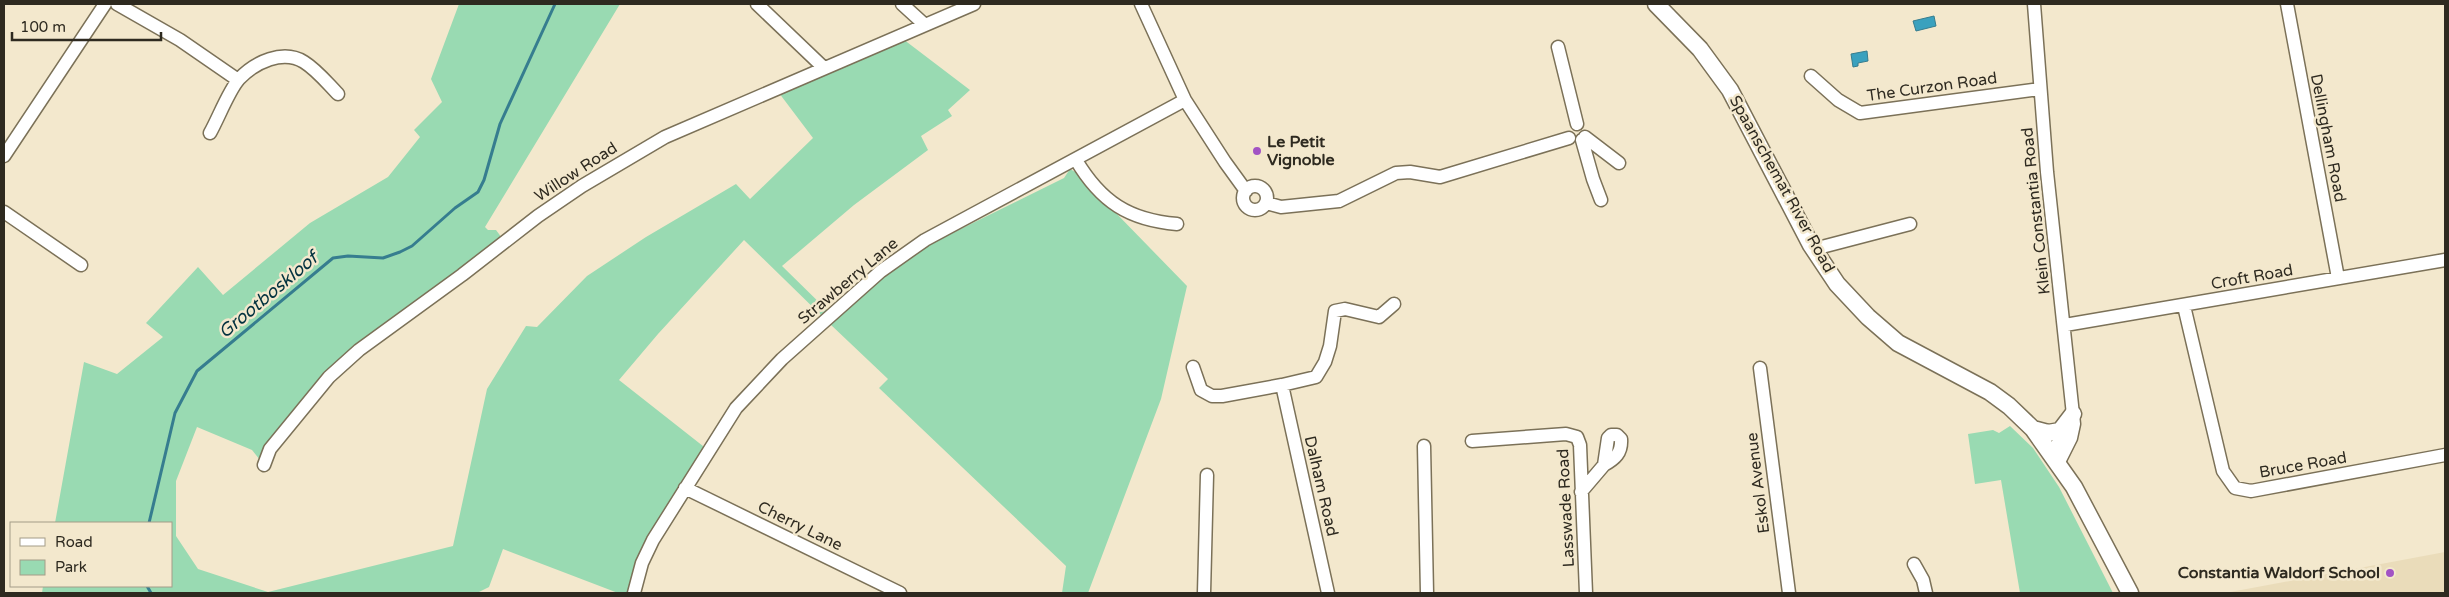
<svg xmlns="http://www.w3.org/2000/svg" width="2449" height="597" viewBox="0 0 2449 597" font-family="'Varela Round',sans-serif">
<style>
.built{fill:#eadcba}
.green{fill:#99dab2}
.water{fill:#3aa1be;stroke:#367d8f}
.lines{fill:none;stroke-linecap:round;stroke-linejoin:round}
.stream{stroke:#367d8f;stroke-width:3}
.minor-casing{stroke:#7b7158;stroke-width:15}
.major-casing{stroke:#7b7158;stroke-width:19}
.minor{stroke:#fff;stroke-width:12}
.major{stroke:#fff;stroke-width:16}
.poi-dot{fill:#a253c4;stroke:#f3e8cd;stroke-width:2}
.labels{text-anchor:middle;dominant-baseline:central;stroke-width:5;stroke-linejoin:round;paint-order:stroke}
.street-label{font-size:16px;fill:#2e2a20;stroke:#f3e8cd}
.poi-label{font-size:16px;font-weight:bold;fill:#2e2a20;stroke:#f3e8cd;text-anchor:start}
.water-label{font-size:18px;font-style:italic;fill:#02323f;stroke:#f3e8cd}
</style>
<rect width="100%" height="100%" fill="#f3e8cd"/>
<!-- built -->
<path class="built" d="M 2445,552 L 2445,593 L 2224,593 L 2225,593 Z"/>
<!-- green -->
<path class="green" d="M 459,4 L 620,4 L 485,227 L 488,230 L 496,230 L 505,242 L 359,350 L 264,465 L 252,450 L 197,427 L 176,481 L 176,536 L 198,569 L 268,592 L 453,546 L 487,389 L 526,326 L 537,327 L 587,276 L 646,237 L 736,184 L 750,199 L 813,138 L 776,89 L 899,36 L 970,90 L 948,110 L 952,116 L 921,136 L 928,150 L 854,205 L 782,266 L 832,315 L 826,320 L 744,240 L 658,334 L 619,380 L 708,450 L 653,540 L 634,593 L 618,593 L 503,549 L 489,587 L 477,593 L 42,593 L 43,586 L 171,586 L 171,523 L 55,523 L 84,362 L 117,374 L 163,337 L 146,323 L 198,267 L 223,295 L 310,223 L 388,177 L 420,137 L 414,130 L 442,102 L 431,79 Z
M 1070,169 L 1077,173 L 1187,286 L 1161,399 L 1088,593 L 1062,593 L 1066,566 L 879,388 L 888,379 L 830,324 L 899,263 L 922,248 L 1064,178 Z
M 2010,426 L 2033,448 L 2059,487 L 2113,593 L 2020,593 L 2001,480 L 1975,484 L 1968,434 L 1993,430 L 1999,433 Z"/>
<!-- water -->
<path class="water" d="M 1934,16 L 1936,26 L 1916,31 L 1913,21 Z
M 1867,51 L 1868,61 L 1858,63 L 1858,66 L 1853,67 L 1851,54 Z"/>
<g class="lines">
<!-- stream -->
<path class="stream" d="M 149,523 L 175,413 L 197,371 L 333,258 L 348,256 L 383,258 L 400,252 L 412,246 L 455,208 L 478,192 L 484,180 L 500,124 L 555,4
M 147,586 L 151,593"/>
<defs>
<path id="minor" d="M 117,4 L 180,40 L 238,80
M 757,4 L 824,68
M 902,4 L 925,25
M 1141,4 L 1185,100 L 1225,162 L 1246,191
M 2034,4 L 2047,172 L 2074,424 L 2071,438 L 2059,462
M 2287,4 L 2338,278
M 1558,47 L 1577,124
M 1811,76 L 1838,100 L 1860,113 L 2040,89
M 210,133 C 218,119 229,90 239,79 C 255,62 283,49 304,62 C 317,70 328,84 338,94
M 1585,137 L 1619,163
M 1582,140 L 1593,179 L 1601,200
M 4,156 L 105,4
M 1076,160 C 1101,202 1129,220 1177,224
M1243 198a12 12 0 1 1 24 0a12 12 0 1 1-24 0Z
M 1266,203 L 1281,207 L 1339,201 L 1396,173 L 1410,172 L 1440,177 L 1569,138
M 4,212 L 81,265
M 1814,249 L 1910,224
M 2184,306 L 2223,471 L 2235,488 L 2251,491 L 2445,455
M 2065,325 L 2445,260
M 1193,367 L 1201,390 L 1212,396 L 1222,396 L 1282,385 L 1316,377 L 1325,362 L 1330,346 L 1335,311 L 1345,309 L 1379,317 L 1394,304
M 1760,368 L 1789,593
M 1282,385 L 1328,593
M 1472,441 L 1566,434 L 1577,437 L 1580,445 L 1586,593
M 1424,446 L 1427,593
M 2051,451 L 2063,438 L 2069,424
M 264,465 L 270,449 L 329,377 L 359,350 L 462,275 L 538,216 L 582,186 L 665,137 L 974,4
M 685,488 L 900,593
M 1581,492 L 1604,465 L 1608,438 L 1611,435 L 1617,435 L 1621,439 C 1622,453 1615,459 1604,465
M 1914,564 L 1923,580 L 1926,593
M 634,593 L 642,563 L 653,540 L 736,408 L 782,359 L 881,271 L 925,240 L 1185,100
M 1204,593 L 1207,475"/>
<path id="major" d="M 1656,4 L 1700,49 L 1730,90 L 1811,245 L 1837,284 L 1868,317 L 1898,343 L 1990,392 L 2009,406 L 2033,429 L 2074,487 L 2130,593
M 2033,429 L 2048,433 L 2060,431 L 2073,414"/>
</defs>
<!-- minor casing -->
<use href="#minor" class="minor-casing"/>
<!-- major casing -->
<use href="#major" class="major-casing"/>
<!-- minor -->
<use href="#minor" class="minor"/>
<!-- major -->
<use href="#major" class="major"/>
</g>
<!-- markers -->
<g class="poi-dot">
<circle cx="1257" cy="151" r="5"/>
<circle cx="2390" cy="573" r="5"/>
</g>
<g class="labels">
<!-- street labels -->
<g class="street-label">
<text transform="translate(1932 87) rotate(-8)">The Curzon Road</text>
<text transform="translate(2328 138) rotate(79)">Dellingham Road</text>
<text transform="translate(576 172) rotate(-33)">Willow Road</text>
<text transform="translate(1782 184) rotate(61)">Spaanschemat River Road</text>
<text transform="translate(2036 211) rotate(-96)">Klein Constantia Road</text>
<text transform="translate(2252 277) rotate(-10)">Croft Road</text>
<text transform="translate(848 281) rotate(-40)">Strawberry Lane</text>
<text transform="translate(2303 465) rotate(-10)">Bruce Road</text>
<text transform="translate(1758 483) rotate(-97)">Eskol Avenue</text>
<text transform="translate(1321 486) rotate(77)">Dalham Road</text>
<text transform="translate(1566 508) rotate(-93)">Lasswade Road</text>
<text transform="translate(800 526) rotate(26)">Cherry Lane</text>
</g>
<!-- poi labels -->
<g class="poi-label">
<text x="1267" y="142">Le Petit<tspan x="1267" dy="18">Vignoble</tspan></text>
<text x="2380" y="573" text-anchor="end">Constantia Waldorf School</text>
</g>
<!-- water labels -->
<g class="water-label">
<text transform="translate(268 295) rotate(-40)">Grootboskloof</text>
</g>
</g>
<!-- border -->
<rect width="2449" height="597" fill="none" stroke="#2e2a20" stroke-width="10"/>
<!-- legend -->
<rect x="10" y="522" width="162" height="65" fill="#f3e8cd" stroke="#a49c88"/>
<rect x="20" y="538" width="25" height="8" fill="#ffffff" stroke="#a49c88"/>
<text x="55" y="547" font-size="15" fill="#2e2a20">Road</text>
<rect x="20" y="560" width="25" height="15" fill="#99dab2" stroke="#a49c88"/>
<text x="55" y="572" font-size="15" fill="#2e2a20">Park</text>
<!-- scale -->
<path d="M12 32v8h149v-8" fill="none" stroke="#2e2a20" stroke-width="2.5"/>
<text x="20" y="32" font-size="15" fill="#2e2a20" stroke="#f3e8cd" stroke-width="4" paint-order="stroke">100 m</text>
</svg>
